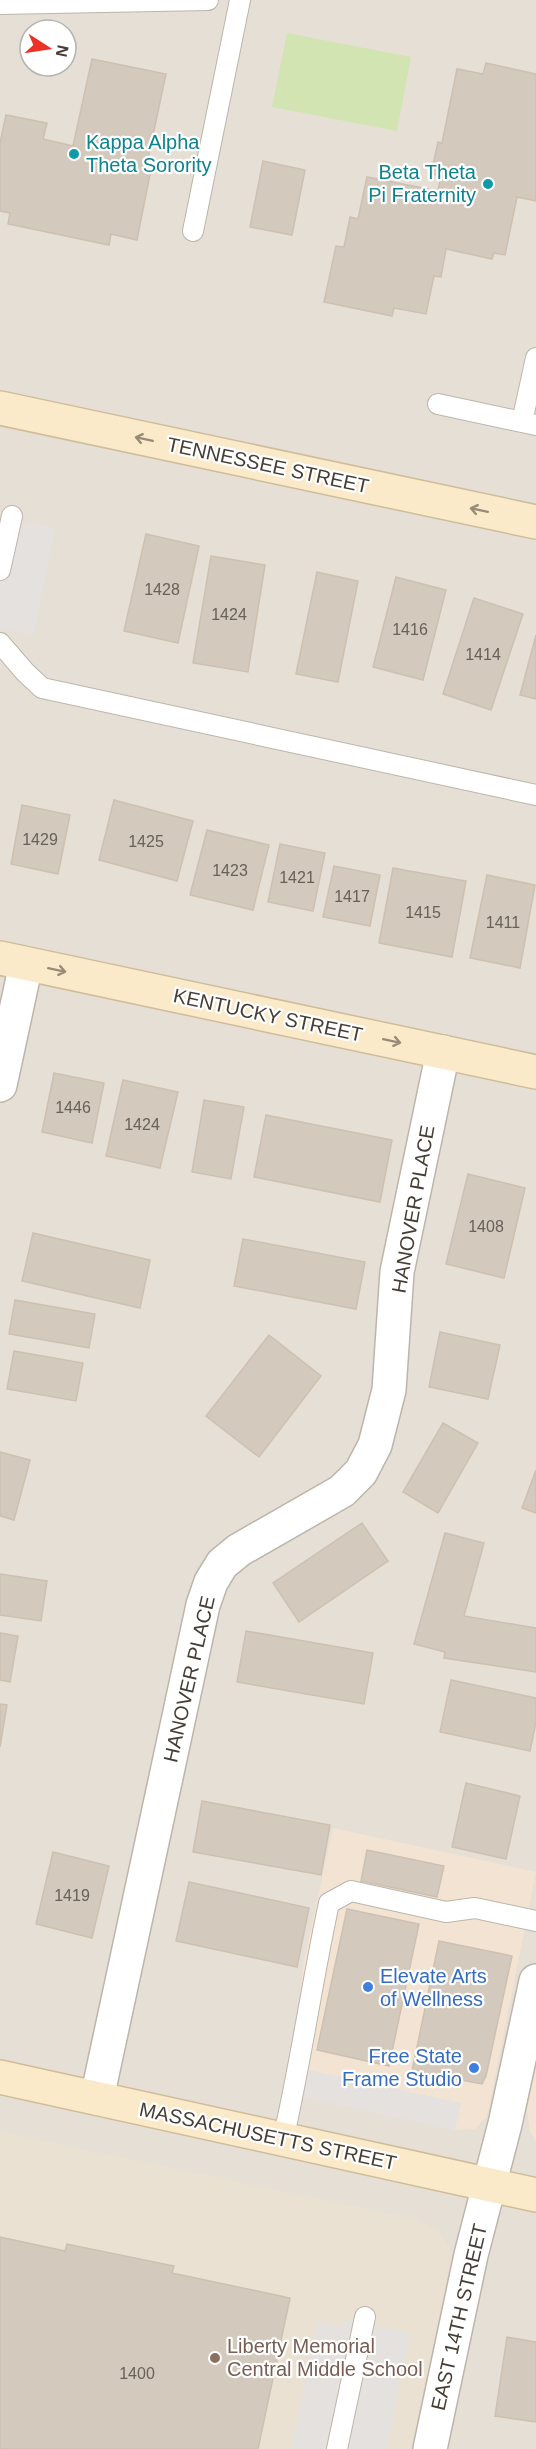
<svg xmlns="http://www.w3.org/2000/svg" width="536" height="2449" viewBox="0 0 536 2449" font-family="Arial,sans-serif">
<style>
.residential{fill:#e6dfd5;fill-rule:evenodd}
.commercial{fill:#f3e3d3}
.education{fill:#eae1d2}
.green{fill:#d2e4b2}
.parking{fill:#e4e1df}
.building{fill:#d3c9bd;stroke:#cdc0b1;stroke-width:1.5}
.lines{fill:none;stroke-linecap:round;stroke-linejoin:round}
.service-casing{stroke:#bdb5aa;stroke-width:22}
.minor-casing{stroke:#bdb5aa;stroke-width:36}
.secondary-casing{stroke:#cfbc99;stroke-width:36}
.service{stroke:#fff;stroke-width:20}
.minor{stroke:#fff;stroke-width:33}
.secondary{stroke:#fbeac9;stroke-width:33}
.oneway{stroke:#978b78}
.culture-dot{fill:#0f9aa8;stroke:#fff;stroke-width:2}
.shop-dot{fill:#3f7fe0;stroke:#fff;stroke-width:2}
.education-dot{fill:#8d6e63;stroke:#fff;stroke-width:2}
.labels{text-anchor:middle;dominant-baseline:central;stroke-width:4.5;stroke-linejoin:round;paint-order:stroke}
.number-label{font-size:16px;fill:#686158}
.culture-label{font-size:20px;fill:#0d838f;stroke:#fff;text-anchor:start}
.street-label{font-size:20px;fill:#453e36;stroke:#fff}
.shop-label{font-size:20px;fill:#366cbe;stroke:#fff;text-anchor:start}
.education-label{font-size:20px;fill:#785e54;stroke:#fff;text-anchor:start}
</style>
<rect width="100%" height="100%" fill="#f2eee7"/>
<!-- residential -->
<path class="residential" d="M 0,0 L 536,0 L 536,2449 L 0,2449 ZM 30,30 L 66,30 L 66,66 L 30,66 Z"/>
<!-- commercial -->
<path class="commercial" d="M 333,1828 L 536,1872 L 489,2107 L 486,2117 L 475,2129 L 455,2130 L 282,2092 L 297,2019 L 304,1960 Z
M 536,2068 L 536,2141 L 530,2132 L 527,2110 Z"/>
<!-- education -->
<path class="education" d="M 0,2132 L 415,2219 L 438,2230 L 449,2247 L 451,2258 L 411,2449 L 0,2449 Z"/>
<!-- green -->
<path class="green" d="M 287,33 L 411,57 L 397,131 L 272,107 Z"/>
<!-- parking -->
<path class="parking" d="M 0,517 L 55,529 L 34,634 L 0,628 Z
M 309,2070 L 461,2103 L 455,2130 L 303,2097 Z
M 345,2319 L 410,2333 L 386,2449 L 291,2449 L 318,2322 L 343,2327 Z"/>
<!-- building -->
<path class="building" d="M 92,59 L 166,74 L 147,163 L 152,164 L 137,240 L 111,234 L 109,245 L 8,224 L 10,213 L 0,211 L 0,143 L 6,115 L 47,123 L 43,139 L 73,146 Z
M 486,63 L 536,74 L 536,201 L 517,197 L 505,255 L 494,253 L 492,259 L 446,249 L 441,277 L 434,276 L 426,314 L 394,308 L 392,316 L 324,302 L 336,246 L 344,247 L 350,217 L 358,219 L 367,177 L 438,191 L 441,176 L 431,174 L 438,142 L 442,143 L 457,69 L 483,74 Z
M 263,161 L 305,170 L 292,235 L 250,227 Z
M 146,534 L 199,546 L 178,643 L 124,631 Z
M 211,556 L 265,565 L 248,672 L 193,663 Z
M 317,572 L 358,581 L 338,682 L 296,674 Z
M 396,577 L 446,590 L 423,680 L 373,667 Z
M 474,598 L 523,614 L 491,710 L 443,694 Z
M 536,635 L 536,699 L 520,695 Z
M 114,800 L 193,821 L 177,881 L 99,860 Z
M 22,805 L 70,815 L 58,874 L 11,864 Z
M 207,830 L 269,845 L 253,910 L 190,895 Z
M 280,844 L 325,853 L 313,911 L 268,902 Z
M 334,866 L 380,875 L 370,926 L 323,917 Z
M 393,868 L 466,881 L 452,957 L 379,943 Z
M 487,875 L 535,885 L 520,968 L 470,958 Z
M 54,1073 L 104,1083 L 92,1143 L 42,1132 Z
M 123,1080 L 178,1092 L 160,1168 L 106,1156 Z
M 204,1100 L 244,1107 L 231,1179 L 192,1172 Z
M 266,1115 L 392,1140 L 380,1202 L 254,1177 Z
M 468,1174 L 525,1188 L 504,1278 L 446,1264 Z
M 33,1233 L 150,1260 L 140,1308 L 22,1281 Z
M 243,1239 L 365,1262 L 356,1309 L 234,1286 Z
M 15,1300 L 95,1314 L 89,1348 L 9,1334 Z
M 440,1332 L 500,1345 L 488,1399 L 429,1387 Z
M 269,1335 L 321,1376 L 259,1457 L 206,1416 Z
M 14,1351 L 83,1363 L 76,1401 L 7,1389 Z
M 443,1423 L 478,1443 L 438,1513 L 403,1492 Z
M 0,1452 L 30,1460 L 14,1520 L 0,1516 Z
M 536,1470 L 536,1513 L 522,1508 Z
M 362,1523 L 388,1561 L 299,1622 L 273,1583 Z
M 445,1533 L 484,1543 L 464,1616 L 536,1628 L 536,1672 L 444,1658 L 445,1652 L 414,1644 Z
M 0,1574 L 47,1581 L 41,1621 L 0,1615 Z
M 246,1631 L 373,1653 L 364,1704 L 237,1682 Z
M 0,1633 L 18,1636 L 10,1682 L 0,1680 Z
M 451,1680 L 536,1698 L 536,1722 L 530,1751 L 440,1732 Z
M 0,1704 L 7,1705 L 0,1747 Z
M 466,1783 L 520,1796 L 506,1859 L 452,1847 Z
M 202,1801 L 330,1825 L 321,1875 L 193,1852 Z
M 367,1850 L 444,1866 L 437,1897 L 361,1881 Z
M 53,1852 L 109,1866 L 92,1938 L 36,1924 Z
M 189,1882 L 309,1908 L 297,1967 L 176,1941 Z
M 347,1909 L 419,1924 L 389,2066 L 317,2050 Z
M 439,1941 L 512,1956 L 486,2076 L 482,2084 L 412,2071 Z
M 0,2237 L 65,2251 L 67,2244 L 174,2266 L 172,2273 L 290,2298 L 258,2449 L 0,2449 Z
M 507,2337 L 536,2342 L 536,2422 L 495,2416 Z"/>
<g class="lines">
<defs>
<path id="service" d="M 0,4 L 208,0
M 193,231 L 240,0
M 438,404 L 536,425
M 522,422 L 536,358
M 0,570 L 12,516
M 0,643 L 25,672 L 42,688 L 536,795
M 283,2140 C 301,2061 312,1982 329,1903 L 351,1891 L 446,1912 L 475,1908 L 536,1921
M 337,2449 L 365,2317"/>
<path id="minor" d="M 0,1085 L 26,964
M 97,2098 L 203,1605 L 211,1582 L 222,1564 L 239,1550 L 342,1491 L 361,1472 L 375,1445 L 389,1390 L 397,1272 L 443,1052
M 430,2449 L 471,2255 L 505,2124 L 536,1981"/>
<path id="secondary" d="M 0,408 L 536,522
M 0,958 L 536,1072
M 0,2077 L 536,2195"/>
</defs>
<!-- service casing -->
<use href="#service" class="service-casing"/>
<!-- minor casing -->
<use href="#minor" class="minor-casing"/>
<!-- secondary casing -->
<use href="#secondary" class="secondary-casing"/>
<!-- service -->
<use href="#service" class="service"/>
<!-- minor -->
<use href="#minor" class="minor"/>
<!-- secondary -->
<use href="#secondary" class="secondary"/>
</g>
<!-- one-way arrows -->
<defs><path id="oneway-shaft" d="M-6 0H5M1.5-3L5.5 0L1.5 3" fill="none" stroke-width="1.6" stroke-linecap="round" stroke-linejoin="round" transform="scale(1.5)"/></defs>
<g class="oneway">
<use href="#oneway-shaft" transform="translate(144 439) rotate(-168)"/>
<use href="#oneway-shaft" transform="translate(479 510) rotate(-168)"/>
<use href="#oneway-shaft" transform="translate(57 970) rotate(12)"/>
<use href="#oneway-shaft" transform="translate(392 1041) rotate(12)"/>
</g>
<!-- markers -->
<g class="culture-dot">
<circle cx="74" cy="154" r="6"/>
<circle cx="488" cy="184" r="6"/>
</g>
<g class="shop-dot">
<circle cx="368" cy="1987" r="6"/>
<circle cx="474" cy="2068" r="6"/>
</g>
<circle class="education-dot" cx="215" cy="2358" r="6"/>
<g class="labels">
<!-- number labels -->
<g class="number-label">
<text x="162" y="589">1428</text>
<text x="229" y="614">1424</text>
<text x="410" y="629">1416</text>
<text x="483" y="654">1414</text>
<text x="40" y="839">1429</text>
<text x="146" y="841">1425</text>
<text x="230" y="870">1423</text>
<text x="297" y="877">1421</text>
<text x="352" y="896">1417</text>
<text x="423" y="912">1415</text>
<text x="503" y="922">1411</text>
<text x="73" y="1107">1446</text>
<text x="142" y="1124">1424</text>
<text x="486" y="1226">1408</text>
<text x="72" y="1895">1419</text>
<text x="137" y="2373">1400</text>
</g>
<!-- culture labels -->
<g class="culture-label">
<text x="86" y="142">Kappa Alpha<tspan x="86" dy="23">Theta Sorority</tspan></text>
<text x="476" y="172" text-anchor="end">Beta Theta<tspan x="476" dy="23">Pi Fraternity</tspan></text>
</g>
<!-- street labels -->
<g class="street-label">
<text transform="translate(268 465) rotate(12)">TENNESSEE STREET</text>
<text transform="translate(268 1015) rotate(12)">KENTUCKY STREET</text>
<text transform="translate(413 1209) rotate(-80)">HANOVER PLACE</text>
<text transform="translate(189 1679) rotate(-77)">HANOVER PLACE</text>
<text transform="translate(268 2136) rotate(12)">MASSACHUSETTS STREET</text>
<text transform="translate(459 2317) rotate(-77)">EAST 14TH STREET</text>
</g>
<!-- shop labels -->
<g class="shop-label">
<text x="380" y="1976">Elevate Arts<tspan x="380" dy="23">of Wellness</tspan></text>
<text x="462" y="2056" text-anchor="end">Free State<tspan x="462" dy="23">Frame Studio</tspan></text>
</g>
<!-- education labels -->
<g class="education-label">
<text x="227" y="2346">Liberty Memorial<tspan x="227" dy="23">Central Middle School</tspan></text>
</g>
</g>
<!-- north arrow -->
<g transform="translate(48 48) rotate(102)"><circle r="28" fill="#ffffff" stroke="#b5b2af" stroke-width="1.5"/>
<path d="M0-4.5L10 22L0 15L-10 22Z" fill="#ea3226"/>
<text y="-9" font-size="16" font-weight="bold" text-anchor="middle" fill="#453e36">N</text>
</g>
</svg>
